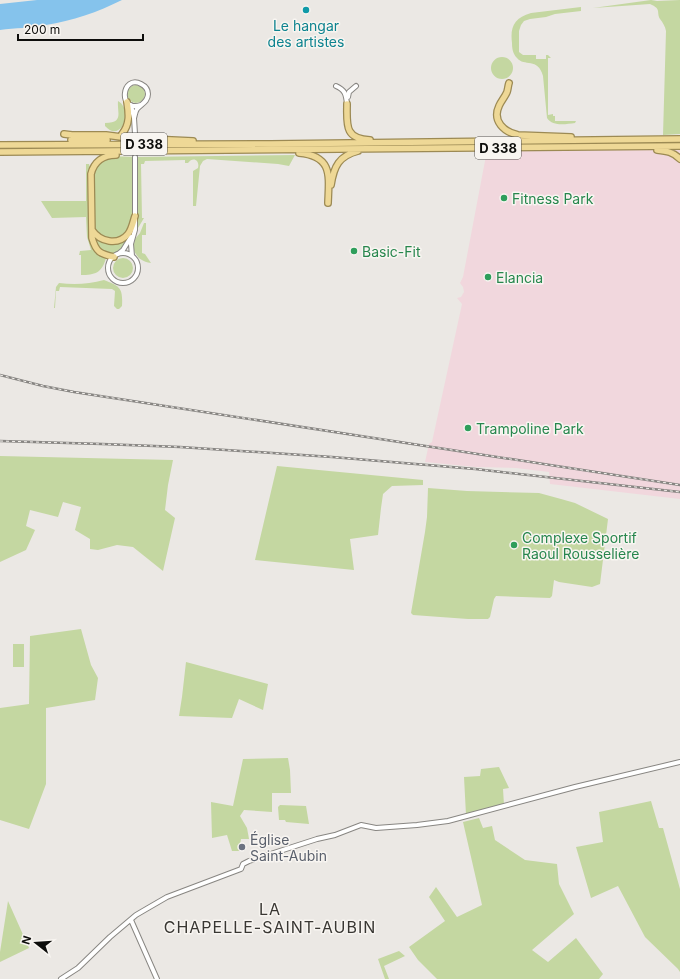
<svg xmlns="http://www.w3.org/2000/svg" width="680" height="979" viewBox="0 0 680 979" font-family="Inter,sans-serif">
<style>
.industrial{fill:#f1d7dd}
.green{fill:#c4d7a1}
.water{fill:#85c3ec}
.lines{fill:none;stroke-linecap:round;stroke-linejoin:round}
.tertiary-casing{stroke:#888682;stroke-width:6}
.trunk-casing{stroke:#9c8a54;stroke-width:8}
.tertiary{stroke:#fff;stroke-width:4}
.trunk{stroke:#eed896;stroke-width:5.5}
.rail-casing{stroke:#878582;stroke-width:2.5}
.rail{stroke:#f8f5f1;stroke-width:1;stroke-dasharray:3;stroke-linecap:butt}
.culture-dot{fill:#0f9aa8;stroke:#f8f5f1;stroke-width:1.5}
.leisure-dot{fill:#2e9e5b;stroke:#f8f5f1;stroke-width:1.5}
.worship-dot{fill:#6b7280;stroke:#f8f5f1;stroke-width:1.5}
.labels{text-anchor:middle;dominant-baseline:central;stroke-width:3;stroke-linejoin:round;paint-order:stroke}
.shield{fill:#f8f5f1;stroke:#545350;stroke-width:1}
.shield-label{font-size:13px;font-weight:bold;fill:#0d0d0b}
.culture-label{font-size:14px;fill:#0d838f;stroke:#f8f5f1}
.leisure-label{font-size:14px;fill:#27864d;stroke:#f8f5f1;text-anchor:start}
.worship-label{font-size:14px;fill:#5b616d;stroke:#f8f5f1;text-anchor:start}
.quarter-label{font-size:16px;letter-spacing:1px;fill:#393733;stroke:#f8f5f1}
</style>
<rect width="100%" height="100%" fill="#ebe8e4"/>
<!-- industrial -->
<path class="industrial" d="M 488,145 L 680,150 L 680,499 L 550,484 L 549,472 L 516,468 L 475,467 L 425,462 L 429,444 L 432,442 L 462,304 L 457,298 L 461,297 L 464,292 L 463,287 L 460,283 L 463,277 Z"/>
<!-- green -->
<path class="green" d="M 651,0 L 657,1 L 680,0 L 680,134 L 663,135 L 666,31 C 665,26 663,23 660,19 C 656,12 662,9 650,4 L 593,8 Z
M 581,7 L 581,11 L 555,14 L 546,17 L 530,19 L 524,21 L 521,25 L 519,31 L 519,52 L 523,55 L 536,55 L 536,59 L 546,59 L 546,55 L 548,55 L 551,58 L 548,58 L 548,115 L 553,114 L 553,116 L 555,116 L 555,121 L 576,121 L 575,123 C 566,124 553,127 547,118 L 543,76 C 538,57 524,67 517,58 C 513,54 512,49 512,43 C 510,27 514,18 531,13 Z
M491 68a11 11 0 1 1 22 0a11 11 0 1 1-22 0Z
M127 94a9 9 0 1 1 18 0a9 9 0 1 1-18 0Z
M 118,101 C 134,110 121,144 105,126 L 105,123 C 124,123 117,113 118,101 Z
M 295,155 L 289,166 L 278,164 L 207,159 L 203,161 L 200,166 L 196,206 L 193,206 L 193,171 L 198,168 C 200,160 193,156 188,163 L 185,163 L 185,160 L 145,161 L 144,164 L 141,164 L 142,218 L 144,218 L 138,228 L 138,157 Z
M 108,156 L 135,157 L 135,225 L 130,239 L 118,254 L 116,255 L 104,254 L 93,242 L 92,169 Z
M 86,164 L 89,164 L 90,167 L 89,170 L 89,235 L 97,253 L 102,257 L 106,258 C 102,273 95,275 81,275 L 81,255 L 79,255 L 80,251 L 91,250 L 87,237 L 86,217 L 52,218 L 41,201 L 86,201 Z
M 144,223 L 146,223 L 146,235 L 142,235 L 142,253 L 145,254 L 151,263 C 140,261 138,258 133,249 L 135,239 L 140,233 Z
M113 268a10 10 0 1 1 20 0a10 10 0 1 1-20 0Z
M 104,280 C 120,286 123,288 122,306 L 119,309 L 117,309 L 114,306 L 115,291 L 112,289 L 60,287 L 59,291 L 56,291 L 55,308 L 54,308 L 56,287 L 59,283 C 75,285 89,284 104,280 Z
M 0,456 L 173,460 L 168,485 L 165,510 L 175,518 L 163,571 L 133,547 L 117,545 L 98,550 L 90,549 L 90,539 L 75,530 L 81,507 L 63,502 L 58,517 L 30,510 L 26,526 L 35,530 L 26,550 L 0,562 Z
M 277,466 L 423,480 L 423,485 L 392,486 L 383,494 L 381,508 L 378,535 L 350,539 L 354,570 L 255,560 Z
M 428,488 L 467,491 L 539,493 L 561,499 L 575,503 L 608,519 L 600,584 L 592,587 L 559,582 L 554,580 L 552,596 L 550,598 L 496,596 L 494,599 L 490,617 L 488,619 L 468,619 L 413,615 L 411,613 L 425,532 L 427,517 Z
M 81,629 L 91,665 L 98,678 L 95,700 L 46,708 L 46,784 L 29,829 L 0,820 L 0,708 L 29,704 L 30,636 Z
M 13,644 L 24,644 L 24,667 L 13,667 Z
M 186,662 L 268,684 L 263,710 L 239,699 L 232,718 L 179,716 L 182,697 Z
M 288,758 L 290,770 L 291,793 L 272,793 L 272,812 L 244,810 L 240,816 L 247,828 L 249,839 L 241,839 L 239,851 L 232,851 L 227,835 L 212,838 L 211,802 L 233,806 L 243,759 Z
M 499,767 L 509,788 L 503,789 L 504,805 L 466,815 L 464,777 L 480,776 L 481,769 Z
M 651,801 L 659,828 L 663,828 L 680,889 L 680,972 L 678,969 L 645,937 L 618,886 L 591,898 L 576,847 L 603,842 L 599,812 Z
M 280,805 L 306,806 L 309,824 L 286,822 L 285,820 L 279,820 L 278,807 Z
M 479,818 L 483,828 L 492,826 L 495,840 L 525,860 L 557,864 L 559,884 L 574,914 L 532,950 L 548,962 L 576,938 L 603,974 L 599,979 L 437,979 L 418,960 L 409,947 L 445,921 L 429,897 L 436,887 L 457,917 L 482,905 L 463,822 Z
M 8,901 L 29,948 L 0,962 L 0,952 Z
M 399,951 L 405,956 L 384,966 L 389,979 L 385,979 L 378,959 Z"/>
<!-- water -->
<path class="water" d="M 37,0 L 122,0 C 98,12 72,21 46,25 C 31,28 15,28 0,30 L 0,4 Z"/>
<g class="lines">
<defs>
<path id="tertiary" d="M 336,86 C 345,90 346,94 347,104
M 348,97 L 349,92 L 356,86
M 131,105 L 134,118 L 135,134
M 134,118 C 135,115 135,112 137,109 C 141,104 148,102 148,94 C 148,90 145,86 141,84 C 122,74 117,113 141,105
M108 268a15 15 0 1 1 30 0a15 15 0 1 1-30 0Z
M 118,254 L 123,250 L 131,237
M 132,256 L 131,244 L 135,230 L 135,157
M 131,920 L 157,979
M 61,979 L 78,968 L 110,937 L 136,915 L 148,908 L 167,897 L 241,869 L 243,864 L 249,861 L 317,839 L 335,835 L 361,825 L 376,828 L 417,825 L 448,821 L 575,787 L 680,762"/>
<path id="trunk" d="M 509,83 C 508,86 508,89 507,92 C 505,97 501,101 499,106 C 492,121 504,132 518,135 L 571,137
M 347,104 C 347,124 344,139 370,140
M 64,134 L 72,135 L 106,135 L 129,138 L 193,141
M 122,134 C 130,124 129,114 127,102
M 71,140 L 107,140
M 0,145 L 271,144 L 680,139
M 657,150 C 667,151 673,152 680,159
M 0,152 L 680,146
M 299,153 C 333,156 329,176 328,203
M 331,185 C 334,166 339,156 358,151
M 92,230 C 100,242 118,246 128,234 C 132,229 133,222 135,216
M 114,257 C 100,254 96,252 92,238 L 91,174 C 94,162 103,155 116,155"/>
</defs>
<!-- tertiary casing -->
<use href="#tertiary" class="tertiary-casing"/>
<!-- trunk casing -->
<use href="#trunk" class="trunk-casing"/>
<!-- tertiary -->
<use href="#tertiary" class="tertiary"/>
<!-- trunk -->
<use href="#trunk" class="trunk"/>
<defs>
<path id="rail" d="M 0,375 L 43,386 L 74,392 L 680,485
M 0,441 L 102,444 L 180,447 L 332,457 L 475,469 L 680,492"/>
</defs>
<!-- rail casing -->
<use href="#rail" class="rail-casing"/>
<!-- rail -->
<use href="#rail" class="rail"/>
</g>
<!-- markers -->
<circle class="culture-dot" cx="306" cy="10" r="4"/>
<g class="leisure-dot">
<circle cx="504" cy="198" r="4"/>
<circle cx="354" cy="251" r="4"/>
<circle cx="488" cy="277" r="4"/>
<circle cx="468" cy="428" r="4"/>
<circle cx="514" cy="545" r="4"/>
</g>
<circle class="worship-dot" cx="242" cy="847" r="4"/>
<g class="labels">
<!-- shield labels -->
<g class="shield">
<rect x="121" y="133" width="46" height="22" rx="3"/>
<rect x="475" y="137" width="46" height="22" rx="3"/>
</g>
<g class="shield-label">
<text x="144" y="144">D 338</text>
<text x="498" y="148">D 338</text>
</g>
<!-- culture labels -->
<g class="culture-label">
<text x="306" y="25">Le hangar<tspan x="306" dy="16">des artistes</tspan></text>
</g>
<!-- leisure labels -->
<g class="leisure-label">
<text x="512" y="198">Fitness Park</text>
<text x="362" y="251">Basic-Fit</text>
<text x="496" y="277">Elancia</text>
<text x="476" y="428">Trampoline Park</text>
<text x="522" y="537">Complexe Sportif<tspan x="522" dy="16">Raoul Rousselière</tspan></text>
</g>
<!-- worship labels -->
<g class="worship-label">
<text x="250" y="839">Église<tspan x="250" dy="16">Saint-Aubin</tspan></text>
</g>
<!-- quarter labels -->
<g class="quarter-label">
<text x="270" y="909">LA<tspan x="270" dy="18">CHAPELLE-SAINT-AUBIN</tspan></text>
</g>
</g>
<!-- north arrow -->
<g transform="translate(36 943) rotate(287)" stroke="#f8f5f1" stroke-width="3" paint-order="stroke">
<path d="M0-3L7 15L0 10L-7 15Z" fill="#0d0d0b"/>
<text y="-6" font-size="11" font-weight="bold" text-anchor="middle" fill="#0d0d0b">N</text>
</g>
<!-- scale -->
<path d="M18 34v6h125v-6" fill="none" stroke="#0d0d0b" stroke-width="2"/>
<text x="24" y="34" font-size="12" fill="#0d0d0b" stroke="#f8f5f1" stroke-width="3" paint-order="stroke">200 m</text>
</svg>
